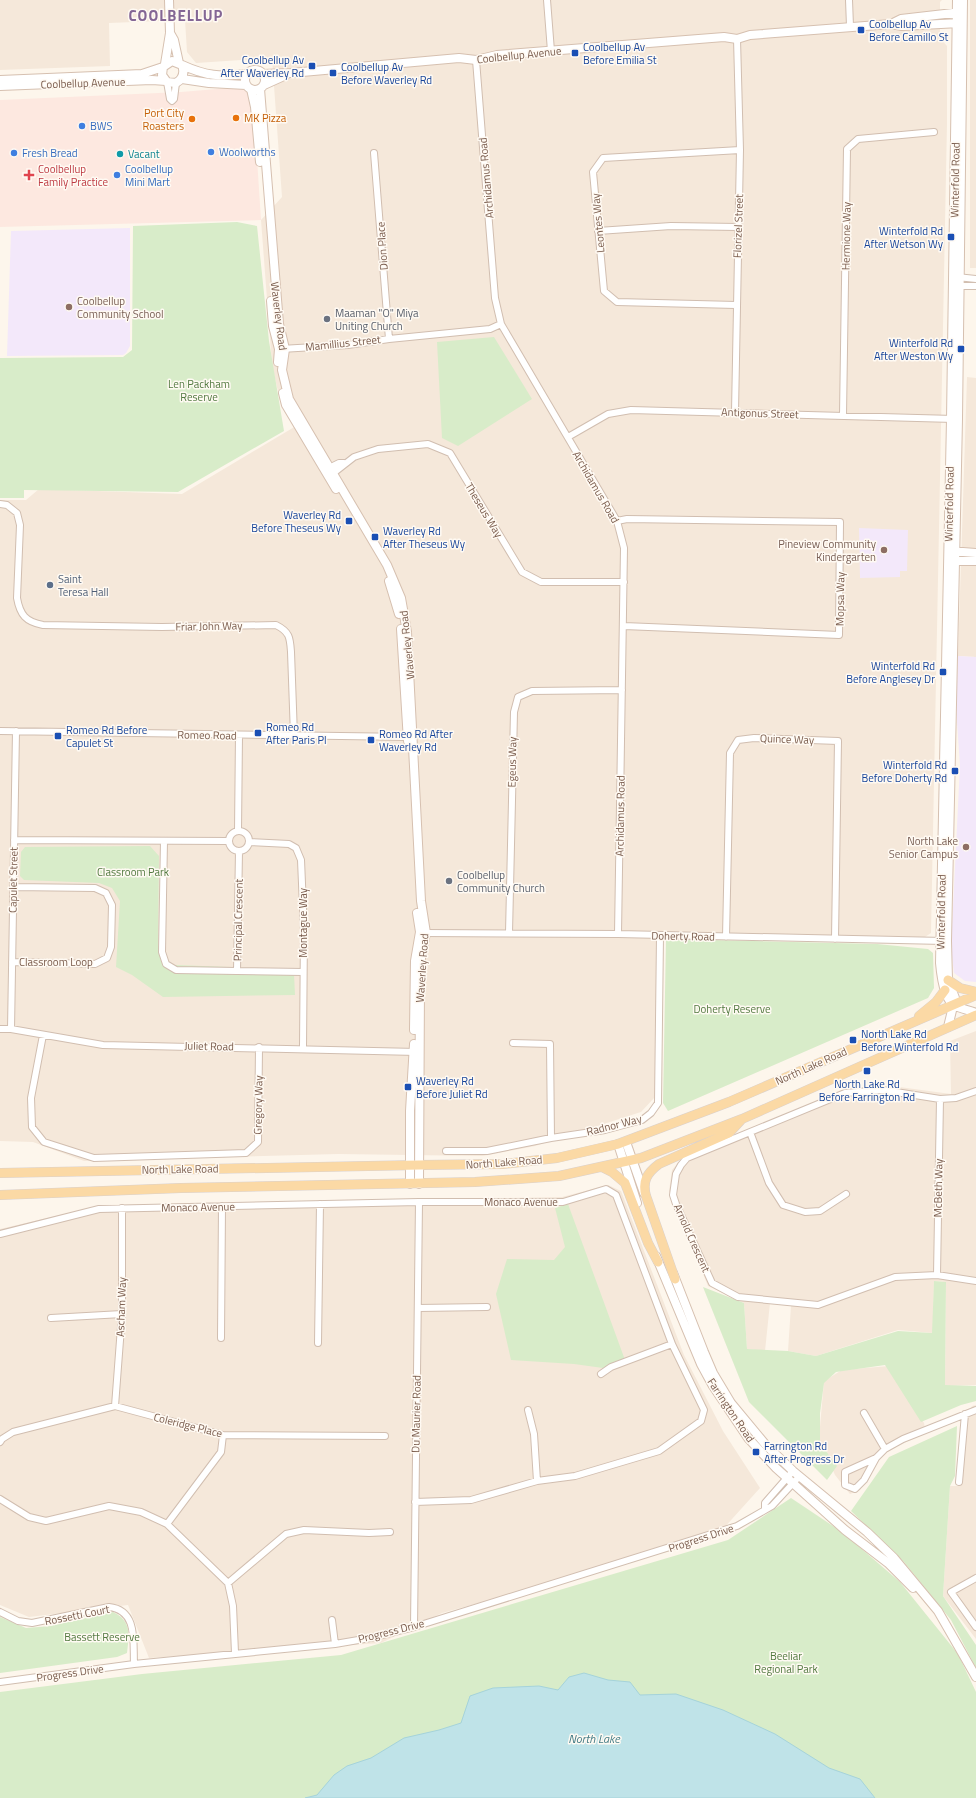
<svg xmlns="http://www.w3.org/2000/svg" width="976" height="1798" viewBox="0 0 976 1798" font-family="'Titillium Web',sans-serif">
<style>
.residential{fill:#f5e8da}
.commercial{fill:#fde8e0}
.education{fill:#f3e8fa}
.green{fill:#d8ecc9}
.water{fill:#bfe3e8;stroke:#a5d3da}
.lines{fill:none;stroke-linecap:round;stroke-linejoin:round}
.street-casing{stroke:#d1beb0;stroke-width:8}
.secondary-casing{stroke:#d6c0b0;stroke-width:10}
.primary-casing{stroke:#dad1cd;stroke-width:10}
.street{stroke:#fff;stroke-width:6}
.secondary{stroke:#fff;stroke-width:8}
.primary{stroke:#fbd9a5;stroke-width:9}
.transit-dot{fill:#1a4fb4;stroke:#fffaf3;stroke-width:1.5}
.food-dot{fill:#e8710a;stroke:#fffaf3;stroke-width:1.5}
.shop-dot{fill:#3f7fe0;stroke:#fffaf3;stroke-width:1.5}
.culture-dot{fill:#0f9aa8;stroke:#fffaf3;stroke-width:1.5}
.health-dot{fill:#e0444e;stroke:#fffaf3;stroke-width:1.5}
.education-dot{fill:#8d6e63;stroke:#fffaf3;stroke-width:1.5}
.worship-dot{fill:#6b7280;stroke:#fffaf3;stroke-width:1.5}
.service-dot{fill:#5c6f8a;stroke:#fffaf3;stroke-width:1.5}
.labels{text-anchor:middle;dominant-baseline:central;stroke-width:3;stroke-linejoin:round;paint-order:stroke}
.transit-label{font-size:11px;fill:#164399;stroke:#fffaf3;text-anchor:start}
.street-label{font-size:11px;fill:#7a5c4d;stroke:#fffaf3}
.food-label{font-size:11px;fill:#c56008;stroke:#fffaf3;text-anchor:end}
.shop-label{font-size:11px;fill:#366cbe;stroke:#fffaf3;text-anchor:start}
.culture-label{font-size:11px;fill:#0d838f;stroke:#fffaf3;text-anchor:start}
.health-label{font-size:11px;fill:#be3a42;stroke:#fffaf3;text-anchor:start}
.education-label{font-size:11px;fill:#785e54;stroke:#fffaf3;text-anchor:end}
.worship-label{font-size:11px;fill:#5b616d;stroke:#fffaf3;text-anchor:start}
.park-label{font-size:11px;fill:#537a41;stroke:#fffaf3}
.service-label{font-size:11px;fill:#4e5e75;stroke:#fffaf3;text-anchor:start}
.water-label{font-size:12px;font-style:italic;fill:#437c86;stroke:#fffaf3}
.district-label{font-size:15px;font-weight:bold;letter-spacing:1px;fill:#846695;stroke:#fffaf3}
</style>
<rect width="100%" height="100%" fill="#fdf6ec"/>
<!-- residential -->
<path class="residential" d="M 0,0 L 942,0 L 940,2 L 940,38 L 947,46 L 947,124 L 931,933 L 925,937 L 658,933 L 655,1097 L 641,1112 L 535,1146 L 483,1156 L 338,1154 L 84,1161 L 33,1142 L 0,1141 L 0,500 L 26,500 L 39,489 L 182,494 L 296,426 L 281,405 L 272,365 L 261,220 L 282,197 L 272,58 L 196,63 L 187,52 L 185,20 L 109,23 L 110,66 L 0,70 Z
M 970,0 L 976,0 L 976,268 L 970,268 Z
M 967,377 L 976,378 L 976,657 L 958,656 Z
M 976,1031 L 976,1385 L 945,1386 L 946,1282 L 934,1281 L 933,1333 L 898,1330 L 816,1356 L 788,1351 L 791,1306 L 770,1303 L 765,1351 L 747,1349 L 744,1303 L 708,1286 L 669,1191 L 672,1170 L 684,1156 L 849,1088 L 892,1086 L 951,1094 L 950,1041 Z
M 608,1185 L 621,1191 L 684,1355 L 723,1431 L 760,1488 L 714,1539 L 442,1613 L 381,1643 L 149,1658 L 128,1605 L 29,1617 L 0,1605 L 0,1229 L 103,1205 L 562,1197 Z
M 889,1366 L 924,1423 L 926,1433 L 903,1442 L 881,1456 L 860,1490 L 850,1494 L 835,1475 L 819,1438 L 824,1381 L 842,1370 Z
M 976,1405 L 976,1639 L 943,1596 L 950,1486 L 961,1486 L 966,1418 L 972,1406 Z"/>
<!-- commercial -->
<path class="commercial" d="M 241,87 L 253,97 L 261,220 L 0,227 L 0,100 L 181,92 Z"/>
<!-- education -->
<path class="education" d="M 130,228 L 130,346 L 126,353 L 123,355 L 7,356 L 11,231 Z
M 859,528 L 908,530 L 907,571 L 900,571 L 900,577 L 860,578 Z
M 958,656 L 976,657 L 976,982 L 965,981 L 954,973 L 952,956 L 952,928 L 960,765 L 956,708 Z"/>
<!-- green -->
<path class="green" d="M 237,222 L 257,226 L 269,341 L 284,431 L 178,492 L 24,490 L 24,498 L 0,498 L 0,358 L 123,357 L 132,350 L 133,226 Z
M 494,337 L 532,399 L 458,446 L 442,438 L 437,342 Z
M 150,846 L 159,856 L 158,945 L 161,960 L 175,965 L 230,967 L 294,974 L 295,995 L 163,997 L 132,975 L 116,967 L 120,901 L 112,888 L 99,883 L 24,880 L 20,876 L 21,852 L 25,847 Z
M 666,939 L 877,944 L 928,949 L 933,953 L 934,988 L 928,998 L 668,1111 L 663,1103 Z
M 568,1204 L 625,1360 L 603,1368 L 574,1364 L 511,1360 L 496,1294 L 507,1259 L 554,1260 L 565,1247 L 555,1208 Z
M 934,1281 L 946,1282 L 945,1385 L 976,1386 L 976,1401 L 961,1405 L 921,1422 L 885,1365 L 836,1372 L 824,1383 L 820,1413 L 820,1443 L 837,1466 L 827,1480 L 749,1402 L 703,1287 L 744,1303 L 747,1349 L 788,1351 L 816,1356 L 898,1331 L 932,1333 Z
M 957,1426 L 955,1476 L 950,1486 L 943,1596 L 976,1645 L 976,1668 L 951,1620 L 904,1562 L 851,1511 L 889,1457 Z
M 791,1498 L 842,1532 L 900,1582 L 958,1654 L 976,1692 L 976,1798 L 0,1798 L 0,1692 L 142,1674 L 341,1655 L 728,1540 Z
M 113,1612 C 132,1621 129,1635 127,1653 L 117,1657 L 0,1673 L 0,1617 L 26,1628 L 51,1626 Z"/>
<!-- water -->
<path class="water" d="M 584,1673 L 608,1680 L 630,1682 L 640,1695 L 676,1694 L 723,1710 L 775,1734 L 829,1768 L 860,1779 L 875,1798 L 305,1798 L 317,1795 L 334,1775 L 347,1766 L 371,1758 L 404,1738 L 439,1730 L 461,1723 L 470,1696 L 493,1688 L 539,1686 L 558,1690 L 569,1677 Z"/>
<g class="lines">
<defs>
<path id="street" d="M 547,0 L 551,51
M 849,0 L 850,26
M 476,60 L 495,298 L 501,324 L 617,521 L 624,548 L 618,934
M 167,82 L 170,99 L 172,101
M 172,101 L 174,99 L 176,83
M 374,153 L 389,339
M 598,231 L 671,226 L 738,227
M 957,277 L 976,279
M 956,286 L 976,286
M 736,305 L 617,302 L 604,291 L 593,172 L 603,158 L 740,150
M 281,349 L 348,345 L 389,339 L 490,329 L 501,324
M 735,412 L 740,150 L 737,39
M 843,416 L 847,149 L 858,139 L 934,132
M 568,437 L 608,414 L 631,410 L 954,419
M 327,469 L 339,463 L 344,463
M 331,475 L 354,457 L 378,449 L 428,444 L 450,453 L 522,572 L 541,582 L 624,582
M 0,504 L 7,505 L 17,513 L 20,525 L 17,598 C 20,615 26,622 43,625 L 162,627 L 276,625 C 290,632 290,638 291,652 L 294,736
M 617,521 L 627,519 L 840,522 L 839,635 L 624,626
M 0,731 L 410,737
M229 841a10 10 0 1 1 20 0a10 10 0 1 1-20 0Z
M 238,831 L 239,735
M 14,840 L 228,841
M 164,841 L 162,952 L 166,964 L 176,970 L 237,971
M 249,842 L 289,844 L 296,848 L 301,860 L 304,931 L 303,1048
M 239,851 L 237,971 L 303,972
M 423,933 L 618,934 L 944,941
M 509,933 L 514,712 L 518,697 L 532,691 L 622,690
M 726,937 L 730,753 L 738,740 L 754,738 L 838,741 L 835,939
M 12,962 L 95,964 L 107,958 L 111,947 L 112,905 L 106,893 L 95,888 L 13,887
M 0,1029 L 11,1029 L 103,1045 L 417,1052
M 11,1029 L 16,731
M 43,1035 L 31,1098 L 32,1127 L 44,1142 L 94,1158 L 246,1153 L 258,1142 L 259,1047
M 513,1043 L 550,1044 L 551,1138
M 976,1091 L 956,1098 L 940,1099 L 937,1275 L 976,1281
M 750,1132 L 769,1183 L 783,1205 L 805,1212 L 820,1211 L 846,1194
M 446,1151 L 487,1151 L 551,1138 L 605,1130 L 642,1120 L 651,1113 L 658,1103 L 660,936
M 0,1234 L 99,1209 L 419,1202 L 563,1202 L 606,1189 L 616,1195 L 672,1344 L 704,1410 L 701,1421 L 659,1451 L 575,1476 L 537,1481 L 471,1500 L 415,1502
M 937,1275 L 895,1277 L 818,1305 L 738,1297 L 712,1283 L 676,1204 L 673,1195 L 676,1174 L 681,1165 L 687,1158 L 845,1093 L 883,1090 L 940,1099
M 418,1308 L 487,1307
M 51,1318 L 122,1314
M 221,1338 L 222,1206
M 318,1343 L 320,1204
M 601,1374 L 611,1367 L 672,1344
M 115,1406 L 122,1314 L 122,1208
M 528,1410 L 534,1434 L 537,1481
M 864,1413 L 885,1449
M 0,1442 L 2,1439 L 13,1432 L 115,1406 L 223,1435 L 385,1436
M 876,1458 L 864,1480 L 855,1489 L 845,1485 L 845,1472 L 876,1458 L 885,1449 L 903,1439 L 976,1410
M 959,1482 L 965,1414
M 0,1499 L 29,1517 L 46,1521 L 109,1506 L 141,1512 L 167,1524 L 228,1583 L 233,1606 L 235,1653
M 765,1509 L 765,1503 L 793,1471
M 167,1524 L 221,1452 L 223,1435
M 976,1578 L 951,1592 L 976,1627
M 228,1583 L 286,1534 L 304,1530 L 369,1533 L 390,1532
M 0,1612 L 18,1621 L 32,1623 L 109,1607 C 138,1610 133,1642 134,1664
M 332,1620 L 335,1644
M 414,1627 L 419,1202
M 0,1682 L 134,1664 L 335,1644 L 370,1638 L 414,1627 L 737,1526 L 772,1506 L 796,1480"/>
<path id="secondary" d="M 957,0 L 951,419 L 940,963 C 941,974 944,1000 954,1005 C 961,1009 969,1010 976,1013
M 891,24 L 901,19 L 962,12
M 170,33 L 174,40 L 179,63
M 165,64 L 170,33 L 169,0
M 182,65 C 206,76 220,77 247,74
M245 80a10 10 0 1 1 20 0a10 10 0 1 1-20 0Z
M 262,74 L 291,73 L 459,58 L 476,60 L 497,55 L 724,37 L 737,39 L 750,35 L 891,24 L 902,26 L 960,23
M 182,79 L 209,83 L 246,85
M 0,80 L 142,74 L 163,67 L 172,61 L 182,65 C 185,73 183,79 176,83 L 167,82 L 162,75 L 163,67
M 264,85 L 286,75
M 0,86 L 152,80 L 166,81
M 251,89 L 255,107 L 260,162
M 260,89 L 279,324 L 285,349 L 282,370 L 289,399 L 387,565 L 401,598 L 407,632 L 421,901 L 426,933 L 421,958 L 420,983 L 419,1184
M 271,301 L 273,326 L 279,349 L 278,362
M 283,393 L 286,405 L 336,489
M 950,551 L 976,553
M 949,561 L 976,561
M 389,581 L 399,614
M 401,629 L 408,741
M 948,1027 L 955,998 L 948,980 L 947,941 L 958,419 L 963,0
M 414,1030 L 415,961 L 420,932 L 417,913
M 626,1142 L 644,1193
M 618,1144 L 637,1203
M 410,1184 L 410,1111 L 414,1044
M 656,1256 L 701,1364 L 713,1386 L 748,1438 L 776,1468 L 845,1530 L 888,1563 L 913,1588
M 673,1273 L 704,1352 L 713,1373 L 731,1403 L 765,1444 L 793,1471 L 867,1532 L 894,1558 L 938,1611 L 976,1677"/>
<path id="primary" d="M 948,980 L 960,988 L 976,992
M 919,1016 L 936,1002 L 945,990
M 602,1167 L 612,1172 L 625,1183 L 648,1243 L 658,1262
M 0,1173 L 419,1165 L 503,1164 L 557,1158 L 618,1144 L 729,1102 L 976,995
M 0,1195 L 181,1188 L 475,1182 L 559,1176 L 641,1158 L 742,1119 L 976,1015
M 675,1279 L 646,1196 C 642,1181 647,1173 659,1164 L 729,1133 L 741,1120"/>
</defs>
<!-- street casing -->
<use href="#street" class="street-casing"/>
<!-- secondary casing -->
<use href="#secondary" class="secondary-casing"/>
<!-- primary casing -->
<use href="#primary" class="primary-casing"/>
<!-- street -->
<use href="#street" class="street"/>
<!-- secondary -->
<use href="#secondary" class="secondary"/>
<!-- primary -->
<use href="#primary" class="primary"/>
</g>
<!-- markers -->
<g class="transit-dot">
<rect x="857" y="26" width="8" height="8" rx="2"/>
<rect x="571" y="49" width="8" height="8" rx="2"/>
<rect x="308" y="62" width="8" height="8" rx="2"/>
<rect x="329" y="69" width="8" height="8" rx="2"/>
<rect x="947" y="233" width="8" height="8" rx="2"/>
<rect x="957" y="345" width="8" height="8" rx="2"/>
<rect x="345" y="517" width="8" height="8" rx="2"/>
<rect x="371" y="533" width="8" height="8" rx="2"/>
<rect x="939" y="668" width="8" height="8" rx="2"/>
<rect x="254" y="729" width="8" height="8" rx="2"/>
<rect x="54" y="732" width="8" height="8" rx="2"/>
<rect x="367" y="736" width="8" height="8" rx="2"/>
<rect x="951" y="767" width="8" height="8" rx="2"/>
<rect x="849" y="1036" width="8" height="8" rx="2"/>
<rect x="863" y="1067" width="8" height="8" rx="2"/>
<rect x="404" y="1083" width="8" height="8" rx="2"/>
<rect x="752" y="1448" width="8" height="8" rx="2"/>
</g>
<g class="food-dot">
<circle cx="236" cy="118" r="4"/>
<circle cx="192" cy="119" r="4"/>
</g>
<g class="shop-dot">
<circle cx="82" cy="126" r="4"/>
<circle cx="211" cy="152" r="4"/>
<circle cx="14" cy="153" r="4"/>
<circle cx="117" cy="175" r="4"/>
</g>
<circle class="culture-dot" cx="120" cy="154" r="4"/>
<path class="health-dot" d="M27 169h4v4h4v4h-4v4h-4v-4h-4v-4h4z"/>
<g class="education-dot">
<circle cx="69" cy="307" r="4"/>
<circle cx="884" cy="550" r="4"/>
<circle cx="966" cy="847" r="4"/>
</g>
<g class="worship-dot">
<circle cx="327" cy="319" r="4"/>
<circle cx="449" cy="881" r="4"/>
</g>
<circle class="service-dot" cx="50" cy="585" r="4"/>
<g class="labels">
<!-- transit labels -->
<g class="transit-label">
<text x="869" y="24">Coolbellup Av<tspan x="869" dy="13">Before Camillo St</tspan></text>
<text x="583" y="47">Coolbellup Av<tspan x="583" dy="13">Before Emilia St</tspan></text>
<text x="304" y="60" text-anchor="end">Coolbellup Av<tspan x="304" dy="13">After Waverley Rd</tspan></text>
<text x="341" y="67">Coolbellup Av<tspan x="341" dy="13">Before Waverley Rd</tspan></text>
<text x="943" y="231" text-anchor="end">Winterfold Rd<tspan x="943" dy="13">After Wetson Wy</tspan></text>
<text x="953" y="343" text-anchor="end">Winterfold Rd<tspan x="953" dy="13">After Weston Wy</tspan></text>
<text x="341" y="515" text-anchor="end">Waverley Rd<tspan x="341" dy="13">Before Theseus Wy</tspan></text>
<text x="383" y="531">Waverley Rd<tspan x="383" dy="13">After Theseus Wy</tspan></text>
<text x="935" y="666" text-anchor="end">Winterfold Rd<tspan x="935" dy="13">Before Anglesey Dr</tspan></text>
<text x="266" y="727">Romeo Rd<tspan x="266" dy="13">After Paris Pl</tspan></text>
<text x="66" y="730">Romeo Rd Before<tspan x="66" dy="13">Capulet St</tspan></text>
<text x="379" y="734">Romeo Rd After<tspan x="379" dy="13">Waverley Rd</tspan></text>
<text x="947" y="765" text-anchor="end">Winterfold Rd<tspan x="947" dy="13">Before Doherty Rd</tspan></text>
<text x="861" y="1034">North Lake Rd<tspan x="861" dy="13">Before Winterfold Rd</tspan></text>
<text x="416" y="1081">Waverley Rd<tspan x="416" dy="13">Before Juliet Rd</tspan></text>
<text x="867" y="1084" text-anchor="middle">North Lake Rd<tspan x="867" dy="13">Before Farrington Rd</tspan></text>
<text x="764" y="1446">Farrington Rd<tspan x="764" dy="13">After Progress Dr</tspan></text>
</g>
<!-- street labels -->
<g class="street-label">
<text transform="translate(519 55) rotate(-6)">Coolbellup Avenue</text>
<text transform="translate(83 83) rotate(-2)">Coolbellup Avenue</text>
<text transform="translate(486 178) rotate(-95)">Archidamus Road</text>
<text transform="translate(955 180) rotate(-89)">Winterfold Road</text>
<text transform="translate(598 223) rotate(-95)">Leontes Way</text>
<text transform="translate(738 226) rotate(-88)">Florizel Street</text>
<text transform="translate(846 236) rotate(-89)">Hermione Way</text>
<text transform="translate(382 246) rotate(-94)">Dion Place</text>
<text transform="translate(279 316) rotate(83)">Waverley Road</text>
<text transform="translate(343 343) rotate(-6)">Mamillius Street</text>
<text transform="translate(760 413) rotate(2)">Antigonus Street</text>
<text transform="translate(596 487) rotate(60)">Archidamus Road</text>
<text transform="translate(949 504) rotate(-89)">Winterfold Road</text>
<text transform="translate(484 510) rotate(59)">Theseus Way</text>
<text transform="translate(840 599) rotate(-89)">Mopsa Way</text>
<text transform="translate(209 626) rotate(-1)">Friar John Way</text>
<text transform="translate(407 645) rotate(-96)">Waverley Road</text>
<text transform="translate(207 735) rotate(1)">Romeo Road</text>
<text transform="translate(787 739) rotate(2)">Quince Way</text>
<text transform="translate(512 762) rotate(-89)">Egeus Way</text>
<text transform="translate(620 816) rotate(-89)">Archidamus Road</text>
<text transform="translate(13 880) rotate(-89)">Capulet Street</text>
<text transform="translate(941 912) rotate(-89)">Winterfold Road</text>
<text transform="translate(238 920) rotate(-89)">Principal Crescent</text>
<text transform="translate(303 923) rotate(-90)">Montague Way</text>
<text transform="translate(683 936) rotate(1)">Doherty Road</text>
<text x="56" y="962">Classroom Loop</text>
<text transform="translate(422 968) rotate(-86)">Waverley Road</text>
<text transform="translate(209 1046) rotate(1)">Juliet Road</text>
<text transform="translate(811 1066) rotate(-24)">North Lake Road</text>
<text transform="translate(258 1105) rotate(-89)">Gregory Way</text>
<text transform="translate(614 1125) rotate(-14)">Radnor Way</text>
<text transform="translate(504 1162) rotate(-4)">North Lake Road</text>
<text transform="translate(180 1169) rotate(-1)">North Lake Road</text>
<text transform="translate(938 1188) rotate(-89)">McBeth Way</text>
<text x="521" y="1202">Monaco Avenue</text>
<text transform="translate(198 1207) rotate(-1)">Monaco Avenue</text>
<text transform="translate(692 1238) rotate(66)">Arnold Crescent</text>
<text transform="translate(121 1307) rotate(-88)">Ascham Way</text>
<text transform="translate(731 1410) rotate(56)">Farrington Road</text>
<text transform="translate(416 1414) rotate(-89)">Du Maurier Road</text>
<text transform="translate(188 1425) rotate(14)">Coleridge Place</text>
<text transform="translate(701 1538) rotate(-18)">Progress Drive</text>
<text transform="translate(77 1615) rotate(-11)">Rossetti Court</text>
<text transform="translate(391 1631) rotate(-14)">Progress Drive</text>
<text transform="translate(70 1673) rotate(-8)">Progress Drive</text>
</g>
<!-- food labels -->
<g class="food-label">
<text x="184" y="113">Port City<tspan x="184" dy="13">Roasters</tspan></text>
<text x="244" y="118" text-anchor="start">MK Pizza</text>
</g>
<!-- shop labels -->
<g class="shop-label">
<text x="90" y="126">BWS</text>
<text x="219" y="152">Woolworths</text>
<text x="22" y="153">Fresh Bread</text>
<text x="125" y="169">Coolbellup<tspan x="125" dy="13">Mini Mart</tspan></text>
</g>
<!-- culture labels -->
<g class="culture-label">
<text x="128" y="154">Vacant</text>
</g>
<!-- health labels -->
<g class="health-label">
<text x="38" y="169">Coolbellup<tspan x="38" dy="13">Family Practice</tspan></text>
</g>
<!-- education labels -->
<g class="education-label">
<text x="77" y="301" text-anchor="start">Coolbellup<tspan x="77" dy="13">Community School</tspan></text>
<text x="876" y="544">Pineview Community<tspan x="876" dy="13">Kindergarten</tspan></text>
<text x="958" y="841">North Lake<tspan x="958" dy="13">Senior Campus</tspan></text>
</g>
<!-- worship labels -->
<g class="worship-label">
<text x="335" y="313">Maaman "O" Miya<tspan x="335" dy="13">Uniting Church</tspan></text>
<text x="457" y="875">Coolbellup<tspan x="457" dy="13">Community Church</tspan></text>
</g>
<!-- park labels -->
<g class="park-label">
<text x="199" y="384">Len Packham<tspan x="199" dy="13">Reserve</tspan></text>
<text x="133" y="872">Classroom Park</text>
<text x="732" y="1009">Doherty Reserve</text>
<text x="102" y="1637">Bassett Reserve</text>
<text x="786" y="1656">Beeliar<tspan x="786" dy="13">Regional Park</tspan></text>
</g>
<!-- service labels -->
<g class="service-label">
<text x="58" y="579">Saint<tspan x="58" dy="13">Teresa Hall</tspan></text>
</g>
<!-- water labels -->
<g class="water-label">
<text x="594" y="1738">North Lake</text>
</g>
<!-- district labels -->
<g class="district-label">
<text x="176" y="15">COOLBELLUP</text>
</g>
</g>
</svg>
